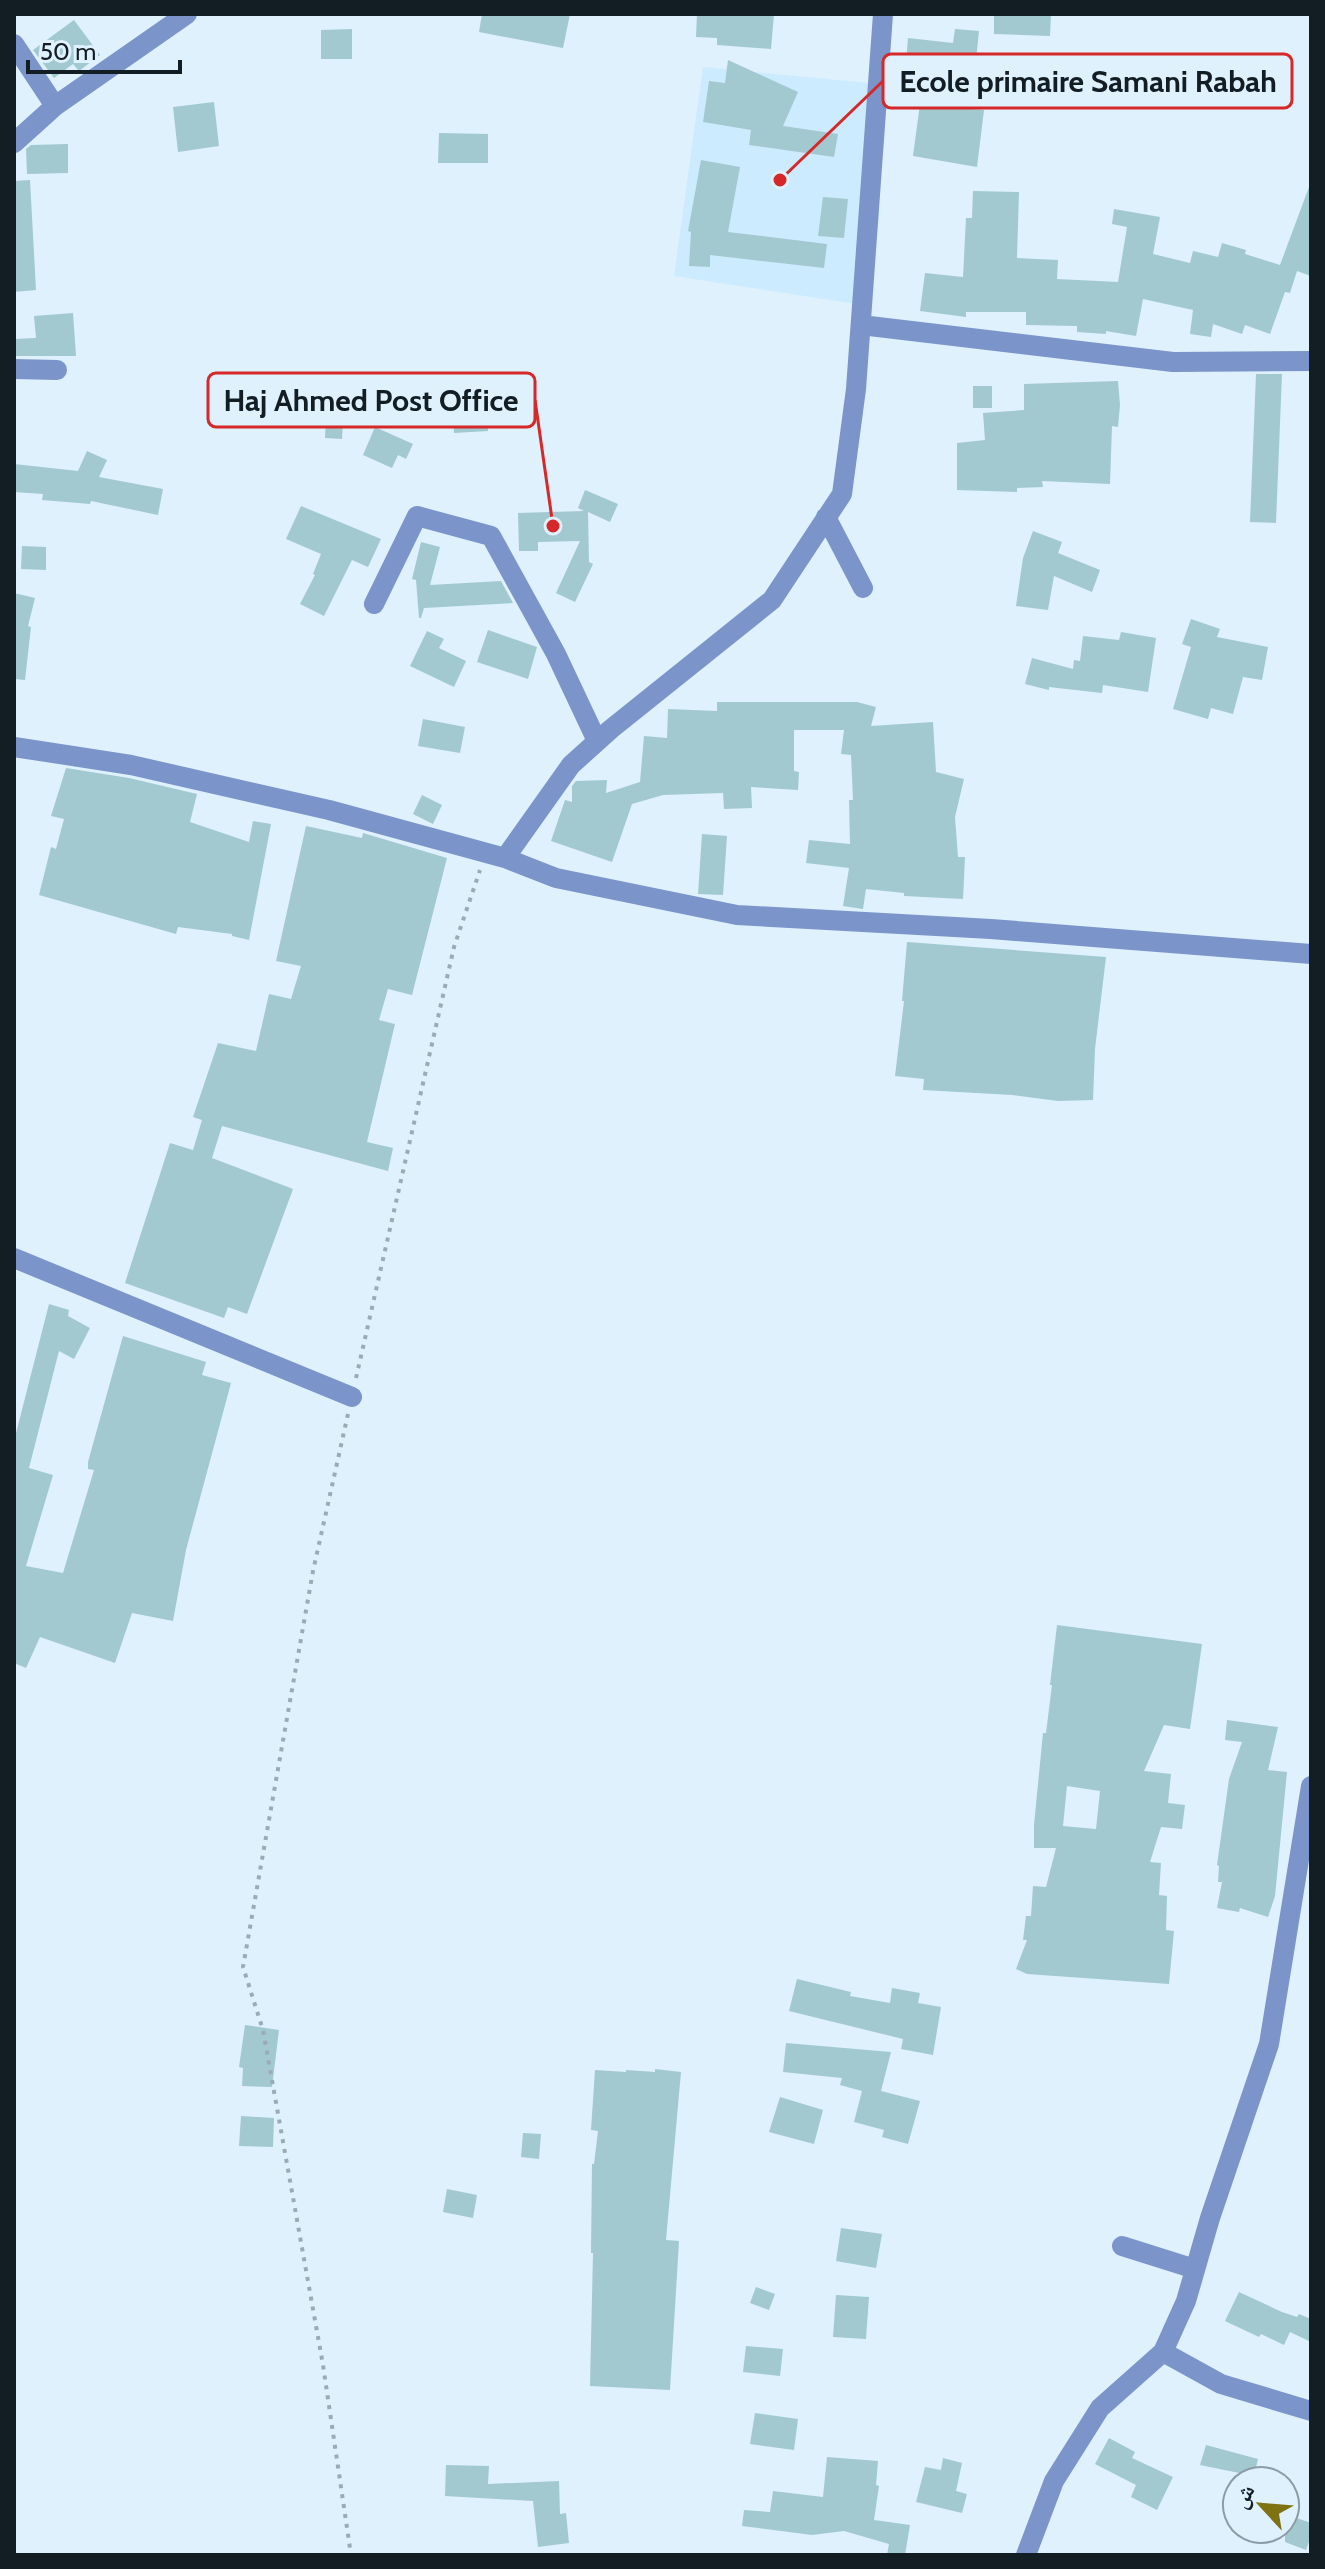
<svg xmlns="http://www.w3.org/2000/svg" width="1325" height="2569" viewBox="0 0 1325 2569" font-family="Cabin,'Noto Naskh Arabic',sans-serif">
<style>
.built{fill:#cdebff}
.building{fill:#a2c9d0;fill-rule:evenodd}
.lines{fill:none;stroke-linecap:round;stroke-linejoin:round}
.path{stroke:#9aabb5;stroke-width:4;stroke-dasharray:4 6;stroke-linecap:butt}
.street{stroke:#7b94c9;stroke-width:20}
.leader{fill:none;stroke:#d62828;stroke-width:3}
.callout-dot{fill:#d62828;stroke:#def1fd;stroke-width:3}
.callout{fill:#def1fd;stroke:#d62828;stroke-width:3}
.callout-label{font-size:30px;text-anchor:middle;font-weight:bold;fill:#121d24}
</style>
<rect width="100%" height="100%" fill="#def1fd"/>
<!-- built -->
<path class="built" d="M 703,67 L 879,84 L 863,305 L 674,276 Z"/>
<!-- building -->
<path class="building" d="M 482,14 L 570,14 L 563,48 L 479,32 Z
M 697,14 L 774,14 L 771,49 L 717,45 L 717,38 L 696,37 Z
M 1051,14 L 1050,36 L 994,34 L 994,15 Z
M 74,20 L 100,55 L 79,71 L 73,64 L 54,78 L 33,50 Z
M 352,29 L 352,59 L 321,59 L 321,30 Z
M 955,29 L 979,31 L 971,109 L 984,110 L 977,167 L 913,156 L 922,89 L 904,87 L 908,38 L 953,43 Z
M 728,60 L 798,92 L 783,126 L 838,134 L 834,157 L 749,145 L 751,130 L 703,122 L 709,81 L 725,83 Z
M 214,102 L 219,146 L 178,152 L 173,107 Z
M 439,133 L 488,134 L 488,163 L 438,163 Z
M 68,144 L 68,173 L 27,174 L 26,149 L 31,145 Z
M 701,160 L 740,167 L 728,232 L 827,244 L 824,268 L 710,255 L 710,267 L 689,266 L 691,232 L 688,231 Z
M 30,180 L 36,290 L 14,292 L 14,181 Z
M 1309,187 L 1311,187 L 1311,276 L 1297,271 L 1290,293 L 1285,292 L 1270,334 L 1245,325 L 1242,334 L 1213,324 L 1211,337 L 1190,334 L 1193,310 L 1143,299 L 1136,336 L 1106,331 L 1106,334 L 1077,332 L 1077,326 L 1026,325 L 1026,312 L 966,312 L 966,317 L 920,311 L 925,273 L 963,277 L 966,218 L 972,218 L 973,191 L 1019,192 L 1017,258 L 1058,260 L 1057,279 L 1118,282 L 1127,227 L 1112,224 L 1114,209 L 1160,217 L 1153,254 L 1190,263 L 1193,251 L 1218,257 L 1222,243 L 1246,250 L 1245,254 L 1280,265 Z
M 823,197 L 848,199 L 844,238 L 818,236 Z
M 73,313 L 76,356 L 14,356 L 14,339 L 36,338 L 34,316 Z
M 1256,374 L 1282,374 L 1276,523 L 1250,522 Z
M 1118,381 L 1120,405 L 1118,427 L 1112,426 L 1110,484 L 1042,481 L 1043,487 L 1017,488 L 1017,492 L 957,490 L 957,443 L 985,440 L 983,413 L 1024,410 L 1024,384 Z
M 973,386 L 992,386 L 992,408 L 973,408 Z
M 486,393 L 488,431 L 454,433 L 452,395 Z
M 326,418 L 343,420 L 342,439 L 325,438 Z
M 375,427 L 413,444 L 406,459 L 398,455 L 392,468 L 363,455 Z
M 87,451 L 107,460 L 99,477 L 163,489 L 158,515 L 91,501 L 90,504 L 42,500 L 43,494 L 14,492 L 14,464 L 78,471 Z
M 585,490 L 618,504 L 610,522 L 588,512 L 589,562 L 593,564 L 575,602 L 556,593 L 580,541 L 538,542 L 538,551 L 519,551 L 518,513 L 584,511 L 578,508 Z
M 301,506 L 381,539 L 368,567 L 352,560 L 324,616 L 300,604 L 315,575 L 313,574 L 321,554 L 286,539 Z
M 1033,531 L 1062,542 L 1058,553 L 1100,570 L 1092,592 L 1054,576 L 1048,610 L 1016,606 L 1023,558 Z
M 421,542 L 440,547 L 430,585 L 501,581 L 513,603 L 424,608 L 421,618 L 419,618 L 416,580 L 412,579 Z
M 22,546 L 46,547 L 46,570 L 21,569 Z
M 14,593 L 35,598 L 28,626 L 31,627 L 25,680 L 14,679 Z
M 1191,619 L 1220,629 L 1217,637 L 1268,647 L 1262,680 L 1243,677 L 1233,714 L 1211,708 L 1208,719 L 1173,709 L 1191,647 L 1182,644 Z
M 488,630 L 537,647 L 528,679 L 477,662 Z
M 427,631 L 444,639 L 439,648 L 466,661 L 454,687 L 410,666 Z
M 1121,632 L 1156,638 L 1148,692 L 1103,685 L 1102,693 L 1049,687 L 1049,690 L 1025,684 L 1032,658 L 1073,669 L 1074,660 L 1080,661 L 1083,636 L 1119,640 Z
M 717,702 L 857,702 L 876,707 L 871,726 L 933,722 L 936,772 L 964,779 L 955,817 L 958,857 L 965,857 L 963,899 L 904,896 L 904,893 L 866,889 L 863,909 L 843,906 L 849,868 L 806,863 L 809,840 L 850,844 L 849,800 L 853,800 L 851,755 L 841,754 L 844,730 L 794,730 L 794,771 L 799,772 L 798,790 L 751,787 L 752,808 L 724,809 L 723,793 L 663,795 L 632,804 L 612,862 L 551,841 L 565,800 L 572,802 L 572,786 L 576,781 L 607,780 L 606,793 L 640,782 L 644,736 L 667,738 L 668,709 L 717,711 Z
M 423,719 L 465,727 L 460,753 L 418,746 Z
M 66,768 L 129,778 L 197,794 L 190,822 L 249,842 L 253,821 L 271,824 L 249,940 L 232,936 L 232,934 L 178,927 L 176,934 L 39,895 L 51,847 L 56,849 L 64,819 L 51,816 Z
M 422,795 L 442,805 L 433,824 L 413,814 Z
M 306,826 L 362,838 L 363,833 L 447,858 L 412,995 L 388,989 L 379,1020 L 395,1024 L 367,1142 L 393,1148 L 388,1171 L 222,1126 L 212,1158 L 293,1189 L 247,1314 L 228,1307 L 224,1318 L 125,1283 L 170,1143 L 193,1150 L 202,1120 L 193,1117 L 218,1043 L 256,1051 L 269,994 L 291,999 L 301,966 L 276,961 Z
M 702,834 L 727,836 L 723,895 L 698,894 Z
M 907,942 L 1106,957 L 1095,1049 L 1093,1100 L 1058,1101 L 1012,1095 L 923,1090 L 924,1079 L 895,1076 L 904,1001 L 902,1001 Z
M 49,1304 L 69,1310 L 68,1316 L 90,1328 L 74,1359 L 59,1351 L 29,1468 L 53,1475 L 26,1566 L 63,1573 L 94,1470 L 88,1469 L 88,1462 L 123,1336 L 206,1362 L 202,1375 L 231,1383 L 186,1550 L 173,1621 L 132,1613 L 115,1663 L 40,1637 L 26,1668 L 14,1663 L 14,1441 Z
M 1057,1625 L 1202,1644 L 1190,1729 L 1164,1725 L 1144,1771 L 1171,1774 L 1168,1803 L 1185,1805 L 1182,1829 L 1161,1827 L 1150,1862 L 1161,1863 L 1159,1895 L 1167,1896 L 1166,1930 L 1174,1931 L 1169,1984 L 1027,1974 L 1016,1969 L 1027,1940 L 1023,1940 L 1026,1916 L 1031,1916 L 1033,1886 L 1046,1887 L 1056,1848 L 1034,1848 L 1034,1825 L 1043,1733 L 1046,1733 L 1052,1685 L 1050,1685 ZM 1067,1786 L 1100,1791 L 1096,1829 L 1063,1826 Z
M 1227,1720 L 1278,1727 L 1268,1770 L 1287,1772 L 1275,1896 L 1268,1917 L 1240,1908 L 1239,1912 L 1217,1908 L 1222,1882 L 1218,1882 L 1219,1866 L 1217,1865 L 1229,1779 L 1242,1742 L 1225,1740 Z
M 797,1979 L 851,1992 L 850,1996 L 890,2003 L 892,1988 L 920,1993 L 918,2003 L 941,2007 L 933,2055 L 901,2049 L 903,2039 L 789,2011 Z
M 245,2025 L 279,2030 L 272,2087 L 242,2086 L 243,2068 L 239,2067 Z
M 786,2043 L 891,2052 L 881,2091 L 920,2101 L 908,2144 L 882,2137 L 884,2130 L 854,2122 L 862,2091 L 840,2085 L 842,2078 L 783,2072 Z
M 655,2069 L 681,2072 L 666,2240 L 679,2241 L 670,2390 L 590,2386 L 593,2253 L 591,2253 L 592,2164 L 594,2164 L 598,2131 L 591,2130 L 595,2070 L 626,2072 L 626,2070 L 655,2072 Z
M 780,2097 L 823,2110 L 814,2144 L 769,2132 Z
M 241,2116 L 274,2118 L 273,2147 L 239,2146 Z
M 523,2133 L 541,2134 L 539,2159 L 521,2157 Z
M 447,2189 L 477,2195 L 473,2218 L 443,2212 Z
M 841,2228 L 882,2234 L 876,2268 L 836,2261 Z
M 756,2287 L 775,2294 L 769,2310 L 750,2303 Z
M 1239,2292 L 1282,2312 L 1297,2317 L 1299,2314 L 1311,2319 L 1311,2342 L 1290,2332 L 1284,2345 L 1261,2334 L 1259,2337 L 1225,2321 Z
M 836,2295 L 869,2297 L 866,2339 L 833,2337 Z
M 746,2346 L 783,2349 L 780,2376 L 743,2372 Z
M 755,2413 L 798,2419 L 794,2450 L 750,2444 Z
M 1109,2438 L 1135,2452 L 1132,2458 L 1173,2477 L 1157,2510 L 1131,2497 L 1136,2485 L 1095,2464 Z
M 1206,2445 L 1258,2459 L 1254,2476 L 1200,2465 Z
M 827,2457 L 878,2461 L 876,2485 L 879,2486 L 874,2520 L 910,2525 L 905,2555 L 887,2555 L 889,2544 L 844,2531 L 812,2535 L 742,2526 L 744,2510 L 770,2512 L 773,2491 L 823,2497 Z
M 943,2458 L 962,2463 L 956,2491 L 967,2494 L 962,2513 L 916,2502 L 925,2467 L 941,2470 Z
M 446,2465 L 489,2466 L 488,2484 L 559,2481 L 560,2514 L 566,2513 L 569,2543 L 538,2547 L 533,2501 L 445,2496 Z
M 1285,2514 L 1311,2523 L 1311,2536 L 1306,2550 L 1285,2542 Z"/>
<g class="lines">
<!-- path -->
<path class="path" d="M 356,1378 L 454,947 L 480,870
M 348,1414 L 313,1571 L 243,1967 L 263,2030 L 323,2365 L 351,2555"/>
<!-- street -->
<path class="street" d="M 14,44 L 55,106
M 14,143 L 55,106 L 187,14
M 861,325 L 1173,362 L 1311,361
M 14,369 L 57,370
M 826,517 L 863,588
M 374,604 L 417,516 L 491,536 L 556,654 L 597,741
M 14,747 L 131,765 L 329,810 L 505,858 L 556,878 L 737,915 L 991,929 L 1311,954
M 505,858 L 571,765 L 611,729 L 772,600 L 842,494 L 856,389 L 883,14
M 14,1258 L 352,1397
M 1122,2246 L 1195,2269
M 1163,2352 L 1221,2384 L 1311,2411
M 1026,2555 L 1054,2481 L 1100,2408 L 1163,2352 L 1186,2301 L 1210,2218 L 1269,2044 L 1311,1786"/>
</g>
<!-- callouts -->
<path class="leader" d="M780 180L883 81M553 526L535 400"/>
<g class="callout-dot">
<circle cx="780" cy="180" r="8"/>
<circle cx="553" cy="526" r="8"/>
</g>
<g class="callout">
<rect x="883" y="54" width="409" height="54" rx="8"/>
<rect x="208" y="373" width="327" height="54" rx="8"/>
</g>
<g class="callout-label">
<text x="1088" y="92">Ecole primaire Samani Rabah</text>
<text x="371" y="411">Haj Ahmed Post Office</text>
</g>
<!-- border -->
<rect width="1325" height="2569" fill="none" stroke="#121d24" stroke-width="32"/>
<!-- north arrow -->
<g transform="translate(1261 2505) rotate(296)"><circle r="38" fill="#def1fd" stroke="#8c9ca6" stroke-width="2"/>
<path d="M0-6L14 30L0 20L-14 30Z" fill="#7e7213"/>
<text y="-12" font-size="22" font-weight="bold" text-anchor="middle" fill="#121d24">ش</text>
</g>
<!-- scale -->
<path d="M28 60v12h152v-12" fill="none" stroke="#121d24" stroke-width="4"/>
<text x="40" y="60" font-size="24" fill="#121d24" stroke="#def1fd" stroke-width="6" paint-order="stroke">50 m</text>
</svg>
